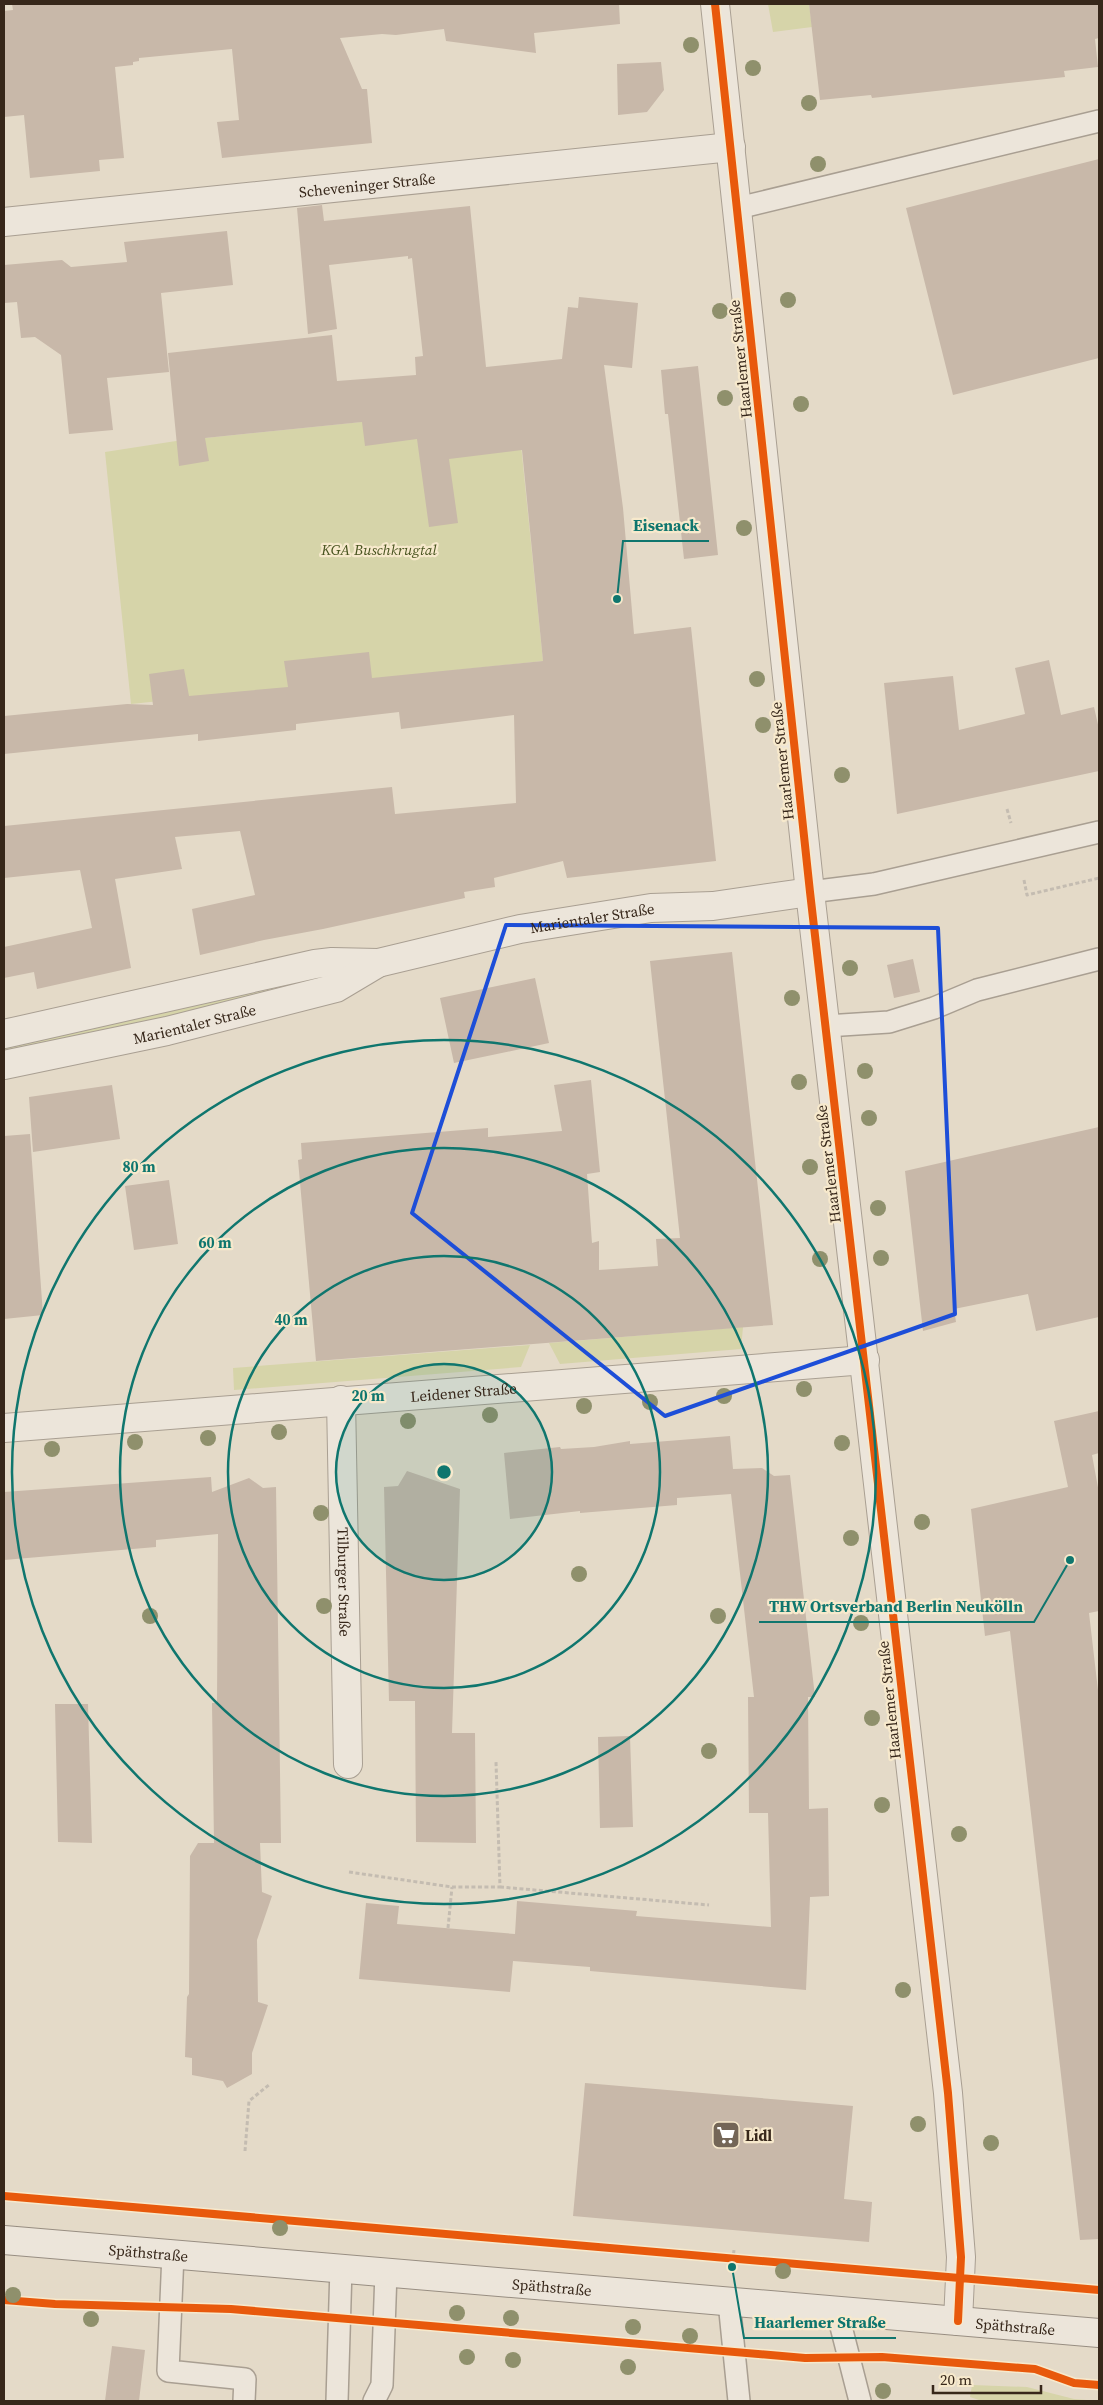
<svg xmlns="http://www.w3.org/2000/svg" width="1103" height="2405" viewBox="0 0 1103 2405" font-family="'Source Serif 4',serif">
<style>
.green{fill:#d6d4a9}
.building{fill:#c8b8a9}
.lines{fill:none;stroke-linecap:round;stroke-linejoin:round}
.lane-casing{stroke:#a99f92;stroke-width:24}
.street-casing{stroke:#a99f92;stroke-width:30}
.secondary-casing{stroke:#988e82;stroke-width:30}
.path{stroke:#c4bcb1;stroke-width:3;stroke-dasharray:4 2.5;stroke-linecap:butt}
.lane{stroke:#ece5da;stroke-width:21}
.street{stroke:#ece5da;stroke-width:28}
.secondary{stroke:#ece5da;stroke-width:28}
.cycleway-casing{stroke:#f7e9cc;stroke-width:11}
.cycleway{stroke:#e8590c;stroke-width:8}
.tree{fill:#8f906c}
.marked{fill:none;stroke:#1d4ed8;stroke-width:4;stroke-linejoin:round}
.ring{fill:none;stroke:#0f766e;stroke-width:2.5}
.labels{text-anchor:middle;dominant-baseline:central;stroke-width:4.5;stroke-linejoin:round;paint-order:stroke}
.street-label{font-size:15px;fill:#37271a;stroke:#f7e9cc}
.park-label{font-size:15px;font-style:italic;fill:#495420;stroke:#f7e9cc}
.poi-label{font-size:15px;font-weight:bold;fill:#37271a;stroke:#f7e9cc;text-anchor:start}
.centre{fill:#0f766e;stroke:#f7e9cc;stroke-width:2.5}
.ring-label{font-size:15px;text-anchor:middle;font-weight:bold;fill:#0f766e;stroke:#f7e9cc;stroke-width:4.5;stroke-linejoin:round;paint-order:stroke}
.leader{fill:none;stroke:#0f766e;stroke-width:2}
.callout-dot{fill:#0f766e;stroke:#f7e9cc;stroke-width:2}
.callout-label{font-size:16px;text-anchor:middle;font-weight:bold;fill:#0f766e;stroke:#f7e9cc;stroke-width:4.5;stroke-linejoin:round;paint-order:stroke}
</style>
<rect width="100%" height="100%" fill="#e4dac8"/>
<!-- green -->
<path class="green" d="M 768,4 L 809,4 L 812,27 L 773,32 Z
M 517,406 L 543,661 L 131,704 L 105,452 L 176,441 Z
M 332,973 L 333,974 L 234,1004 L 4,1053 L 4,1046 L 240,995 Z
M 743,1327 L 741,1349 L 560,1364 L 549,1343 Z
M 530,1345 L 521,1367 L 234,1390 L 233,1368 Z
M 972,2385 L 1027,2387 L 1074,2399 L 1099,2401 L 982,2401 L 970,2397 Z"/>
<!-- building -->
<path class="building" d="M 12,4 L 619,4 L 620,24 L 534,33 L 536,53 L 446,41 L 444,29 L 396,35 L 382,34 L 340,38 L 362,89 L 367,89 L 372,143 L 222,158 L 217,122 L 239,120 L 232,49 L 139,58 L 139,61 L 133,62 L 133,65 L 115,67 L 124,158 L 99,160 L 100,171 L 30,178 L 24,115 L 4,117 L 4,11 L 13,10 Z
M 809,4 L 1099,4 L 1099,38 L 1095,39 L 1098,67 L 1064,71 L 1065,77 L 872,98 L 871,95 L 820,100 Z
M 661,62 L 664,90 L 647,112 L 618,115 L 617,64 Z
M 1099,159 L 1099,358 L 953,395 L 906,208 Z
M 322,205 L 324,221 L 470,206 L 486,367 L 562,359 L 568,307 L 578,308 L 579,297 L 638,303 L 632,368 L 604,365 L 623,508 L 634,634 L 691,627 L 716,861 L 567,878 L 563,861 L 494,878 L 495,887 L 464,892 L 465,898 L 323,929 L 264,940 L 200,955 L 192,909 L 255,895 L 240,831 L 175,837 L 182,869 L 115,879 L 131,968 L 37,989 L 34,972 L 4,978 L 4,947 L 92,928 L 80,870 L 4,878 L 4,826 L 392,787 L 395,814 L 516,803 L 514,715 L 401,729 L 399,712 L 296,724 L 296,730 L 198,741 L 198,734 L 4,754 L 4,716 L 127,704 L 153,705 L 149,674 L 184,669 L 189,696 L 288,687 L 284,661 L 369,652 L 372,678 L 543,661 L 522,450 L 449,459 L 458,523 L 429,527 L 417,439 L 365,446 L 362,422 L 205,438 L 209,461 L 179,466 L 168,353 L 332,335 L 337,381 L 416,375 L 415,357 L 423,356 L 412,258 L 408,259 L 408,256 L 329,265 L 337,329 L 308,334 L 297,208 Z
M 227,231 L 233,285 L 161,293 L 169,372 L 107,378 L 113,430 L 69,434 L 61,355 L 35,337 L 21,338 L 17,302 L 4,303 L 4,265 L 62,260 L 71,267 L 127,262 L 124,242 Z
M 698,366 L 718,555 L 684,559 L 668,414 L 665,414 L 661,370 Z
M 1049,660 L 1061,715 L 1094,707 L 1099,729 L 1099,771 L 897,814 L 884,683 L 953,676 L 959,730 L 1025,714 L 1015,668 Z
M 732,952 L 773,1325 L 316,1361 L 298,1160 L 302,1159 L 301,1143 L 488,1128 L 488,1137 L 562,1131 L 554,1085 L 591,1080 L 600,1172 L 587,1174 L 592,1243 L 599,1241 L 599,1270 L 658,1266 L 656,1239 L 680,1238 L 650,961 Z
M 913,959 L 920,992 L 894,998 L 887,965 Z
M 535,978 L 549,1043 L 454,1063 L 440,998 Z
M 112,1085 L 120,1139 L 33,1152 L 29,1097 Z
M 1099,1127 L 1099,1317 L 1036,1331 L 1028,1294 L 954,1309 L 956,1322 L 923,1331 L 905,1171 Z
M 30,1134 L 43,1315 L 4,1319 L 4,1136 Z
M 169,1180 L 178,1244 L 134,1250 L 125,1186 Z
M 1099,1411 L 1099,1453 L 1092,1455 L 1099,1493 L 1099,1611 L 1089,1613 L 1099,1699 L 1099,2239 L 1080,2240 L 1010,1631 L 985,1636 L 971,1509 L 1068,1487 L 1054,1421 Z
M 730,1436 L 733,1469 L 762,1468 L 774,1476 L 790,1475 L 815,1697 L 808,1697 L 809,1809 L 828,1808 L 829,1896 L 810,1897 L 806,1990 L 590,1971 L 590,1967 L 513,1961 L 510,1992 L 359,1979 L 366,1903 L 399,1906 L 397,1924 L 515,1934 L 517,1901 L 637,1911 L 636,1916 L 771,1927 L 768,1813 L 749,1813 L 748,1697 L 754,1697 L 731,1494 L 677,1498 L 677,1505 L 580,1513 L 580,1511 L 510,1519 L 504,1453 L 560,1447 L 561,1449 L 594,1447 L 630,1441 L 630,1444 Z
M 407,1471 L 460,1489 L 452,1733 L 475,1733 L 476,1843 L 416,1842 L 415,1701 L 389,1701 L 384,1487 L 398,1486 Z
M 211,1477 L 212,1492 L 249,1478 L 263,1488 L 276,1487 L 281,1843 L 260,1843 L 262,1892 L 272,1896 L 257,1940 L 258,2002 L 268,2005 L 252,2053 L 252,2074 L 227,2088 L 223,2081 L 192,2075 L 192,2058 L 185,2057 L 187,1997 L 189,1994 L 190,1856 L 198,1843 L 214,1843 L 212,1703 L 217,1703 L 218,1534 L 156,1540 L 156,1547 L 4,1560 L 4,1492 Z
M 55,1704 L 88,1704 L 92,1843 L 58,1842 Z
M 630,1736 L 633,1827 L 600,1828 L 598,1737 Z
M 585,2083 L 853,2106 L 844,2199 L 872,2202 L 869,2242 L 573,2216 Z
M 112,2346 L 145,2350 L 139,2401 L 105,2401 Z"/>
<g class="lines">
<defs>
<path id="lane" d="M 738,208 L 1099,121
M 810,892 L 874,884 L 1099,832
M 826,1026 L 889,1022 L 934,1008 L 977,990 L 1099,959
M 173,2254 L 168,2371 L 245,2379 L 244,2401
M 729,2302 L 739,2401
M 837,2311 L 860,2401
M 337,2401 L 341,2268
M 374,2401 L 382,2385 L 386,2272"/>
<g id="street">
<path d="M 715,4 L 810,892 L 948,2093 L 961,2257 L 958,2321"/>
<path id="s1" d="M 4,222 L 731,147"/>
<path id="s2" d="M 4,1034 L 315,964 L 332,962 L 378,963 L 520,929 L 651,908 L 713,906 L 810,892"/>
<path id="s3" d="M 4,1065 L 167,1031 L 336,988 L 378,963"/>
<path id="s4" d="M 341,1400 L 348,1764"/>
<path id="s5" d="M 4,1428 L 865,1360"/>
</g>
<g id="secondary">
<path id="s6" d="M 4,2240 L 1099,2333"/>
</g>
</defs>
<!-- lane casing -->
<use href="#lane" class="lane-casing"/>
<!-- street casing -->
<use href="#street" class="street-casing"/>
<!-- secondary casing -->
<use href="#secondary" class="secondary-casing"/>
<!-- path -->
<path class="path" d="M 1007,809 L 1011,823
M 1024,880 L 1027,895 L 1099,878
M 349,1872 L 452,1887 L 500,1887 L 496,1762
M 500,1887 L 709,1905
M 448,1928 L 452,1887
M 245,2151 L 249,2101 L 270,2084
M 732,2267 L 734,2250"/>
<!-- lane -->
<use href="#lane" class="lane"/>
<!-- street -->
<use href="#street" class="street"/>
<!-- secondary -->
<use href="#secondary" class="secondary"/>
<defs>
<path id="cycleway" d="M 715,4 L 810,892 L 948,2093 L 961,2257 L 958,2321
M 4,2196 L 1099,2290
M 4,2300 L 55,2304 L 231,2309 L 805,2358 L 882,2357 L 1035,2369 L 1074,2383 L 1099,2385"/>
</defs>
<!-- cycleway casing -->
<use href="#cycleway" class="cycleway-casing"/>
<!-- cycleway -->
<use href="#cycleway" class="cycleway"/>
</g>
<!-- trees -->
<g class="tree">
<circle cx="691" cy="45" r="8"/>
<circle cx="753" cy="68" r="8"/>
<circle cx="809" cy="103" r="8"/>
<circle cx="818" cy="164" r="8"/>
<circle cx="788" cy="300" r="8"/>
<circle cx="720" cy="311" r="8"/>
<circle cx="725" cy="398" r="8"/>
<circle cx="801" cy="404" r="8"/>
<circle cx="744" cy="528" r="8"/>
<circle cx="757" cy="679" r="8"/>
<circle cx="763" cy="725" r="8"/>
<circle cx="842" cy="775" r="8"/>
<circle cx="850" cy="968" r="8"/>
<circle cx="792" cy="998" r="8"/>
<circle cx="865" cy="1071" r="8"/>
<circle cx="799" cy="1082" r="8"/>
<circle cx="869" cy="1118" r="8"/>
<circle cx="810" cy="1167" r="8"/>
<circle cx="878" cy="1208" r="8"/>
<circle cx="881" cy="1258" r="8"/>
<circle cx="820" cy="1259" r="8"/>
<circle cx="804" cy="1389" r="8"/>
<circle cx="724" cy="1396" r="8"/>
<circle cx="650" cy="1402" r="8"/>
<circle cx="584" cy="1406" r="8"/>
<circle cx="490" cy="1415" r="8"/>
<circle cx="408" cy="1421" r="8"/>
<circle cx="279" cy="1432" r="8"/>
<circle cx="208" cy="1438" r="8"/>
<circle cx="135" cy="1442" r="8"/>
<circle cx="842" cy="1443" r="8"/>
<circle cx="52" cy="1449" r="8"/>
<circle cx="321" cy="1513" r="8"/>
<circle cx="922" cy="1522" r="8"/>
<circle cx="851" cy="1538" r="8"/>
<circle cx="579" cy="1574" r="8"/>
<circle cx="324" cy="1606" r="8"/>
<circle cx="150" cy="1616" r="8"/>
<circle cx="718" cy="1616" r="8"/>
<circle cx="861" cy="1623" r="8"/>
<circle cx="872" cy="1718" r="8"/>
<circle cx="709" cy="1751" r="8"/>
<circle cx="882" cy="1805" r="8"/>
<circle cx="959" cy="1834" r="8"/>
<circle cx="903" cy="1990" r="8"/>
<circle cx="918" cy="2124" r="8"/>
<circle cx="991" cy="2143" r="8"/>
<circle cx="280" cy="2228" r="8"/>
<circle cx="783" cy="2271" r="8"/>
<circle cx="13" cy="2295" r="8"/>
<circle cx="457" cy="2313" r="8"/>
<circle cx="511" cy="2318" r="8"/>
<circle cx="91" cy="2319" r="8"/>
<circle cx="633" cy="2327" r="8"/>
<circle cx="690" cy="2336" r="8"/>
<circle cx="467" cy="2357" r="8"/>
<circle cx="513" cy="2360" r="8"/>
<circle cx="628" cy="2367" r="8"/>
<circle cx="883" cy="2391" r="8"/>
</g>
<!-- marked area -->
<path class="marked" d="M 506,925 L 938,928 L 955,1314 L 665,1416 L 412,1213 Z"/>
<!-- distance rings -->
<circle cx="444" cy="1472" r="108" fill="#0f766e" fill-opacity=".12"/>
<g class="ring">
<circle cx="444" cy="1472" r="108"/>
<circle cx="444" cy="1472" r="216"/>
<circle cx="444" cy="1472" r="324"/>
<circle cx="444" cy="1472" r="432"/>
</g>
<!-- icons -->
<defs>
<symbol id="supermarket-square" viewBox="-11 -11 22 22"><rect x="-9" y="-9" width="18" height="18" rx="4" fill="#746657" stroke="#f7e9cc"/><path d="M-6-5.5h2.5l.6 2H6L4.5 2H-2.5L-4.4-4H-6ZM-1.5 3.2a1.3 1.3 0 1 0 .1 0ZM3 3.2a1.3 1.3 0 1 0 .1 0Z" fill="#fff"/></symbol>
</defs>
<g fill-rule="evenodd">
<use href="#supermarket-square" x="710" y="2119" width="32" height="32"/>
</g>
<g class="labels">
<!-- street labels -->
<g class="street-label">
<text stroke="none"><textPath href="#s1" startOffset="365">Scheveninger Straße</textPath></text>
<text transform="translate(740 359) rotate(-96)">Haarlemer Straße</text>
<text transform="translate(782 761) rotate(-96)">Haarlemer Straße</text>
<text stroke="none"><textPath href="#s2" startOffset="601">Marientaler Straße</textPath></text>
<text stroke="none"><textPath href="#s3" startOffset="195">Marientaler Straße</textPath></text>
<text transform="translate(828 1164) rotate(-97)">Haarlemer Straße</text>
<text stroke="none"><textPath href="#s5" startOffset="461">Leidener Straße</textPath></text>
<text stroke="none"><textPath href="#s4" startOffset="182">Tilburger Straße</textPath></text>
<text transform="translate(889 1700) rotate(-96)">Haarlemer Straße</text>
<text stroke="none"><textPath href="#s6" startOffset="145">Späthstraße</textPath></text>
<text stroke="none"><textPath href="#s6" startOffset="550">Späthstraße</textPath></text>
<text stroke="none"><textPath href="#s6" startOffset="1015">Späthstraße</textPath></text>
</g>
<!-- park labels -->
<g class="park-label">
<text x="379" y="549">KGA Buschkrugtal</text>
</g>
<!-- poi labels -->
<g class="poi-label">
<text x="745" y="2135">Lidl</text>
</g>
</g>
<circle cx="444" cy="1472" r="8" class="centre"/>
<g class="ring-label">
<text x="139" y="1172">80 m</text>
<text x="215" y="1248">60 m</text>
<text x="291" y="1325">40 m</text>
<text x="368" y="1401">20 m</text>
</g>
<!-- callouts -->
<path class="leader" d="M617 599L623 541H709M1070 1560L1034 1622H759M732 2267L744 2338H896"/>
<g class="callout-dot">
<circle cx="617" cy="599" r="5"/>
<circle cx="1070" cy="1560" r="5"/>
<circle cx="732" cy="2267" r="5"/>
</g>
<g class="callout-label">
<text x="666" y="531">Eisenack</text>
<text x="896" y="1612">THW Ortsverband Berlin Neukölln</text>
<text x="820" y="2328">Haarlemer Straße</text>
</g>
<!-- border -->
<rect width="1103" height="2405" fill="none" stroke="#37271a" stroke-width="10"/>
<!-- scale -->
<path d="M933 2385v8h108v-8" fill="none" stroke="#37271a" stroke-width="2.5"/>
<text x="940" y="2385" font-size="15" fill="#37271a" stroke="#f7e9cc" stroke-width="4" paint-order="stroke">20 m</text>
</svg>
